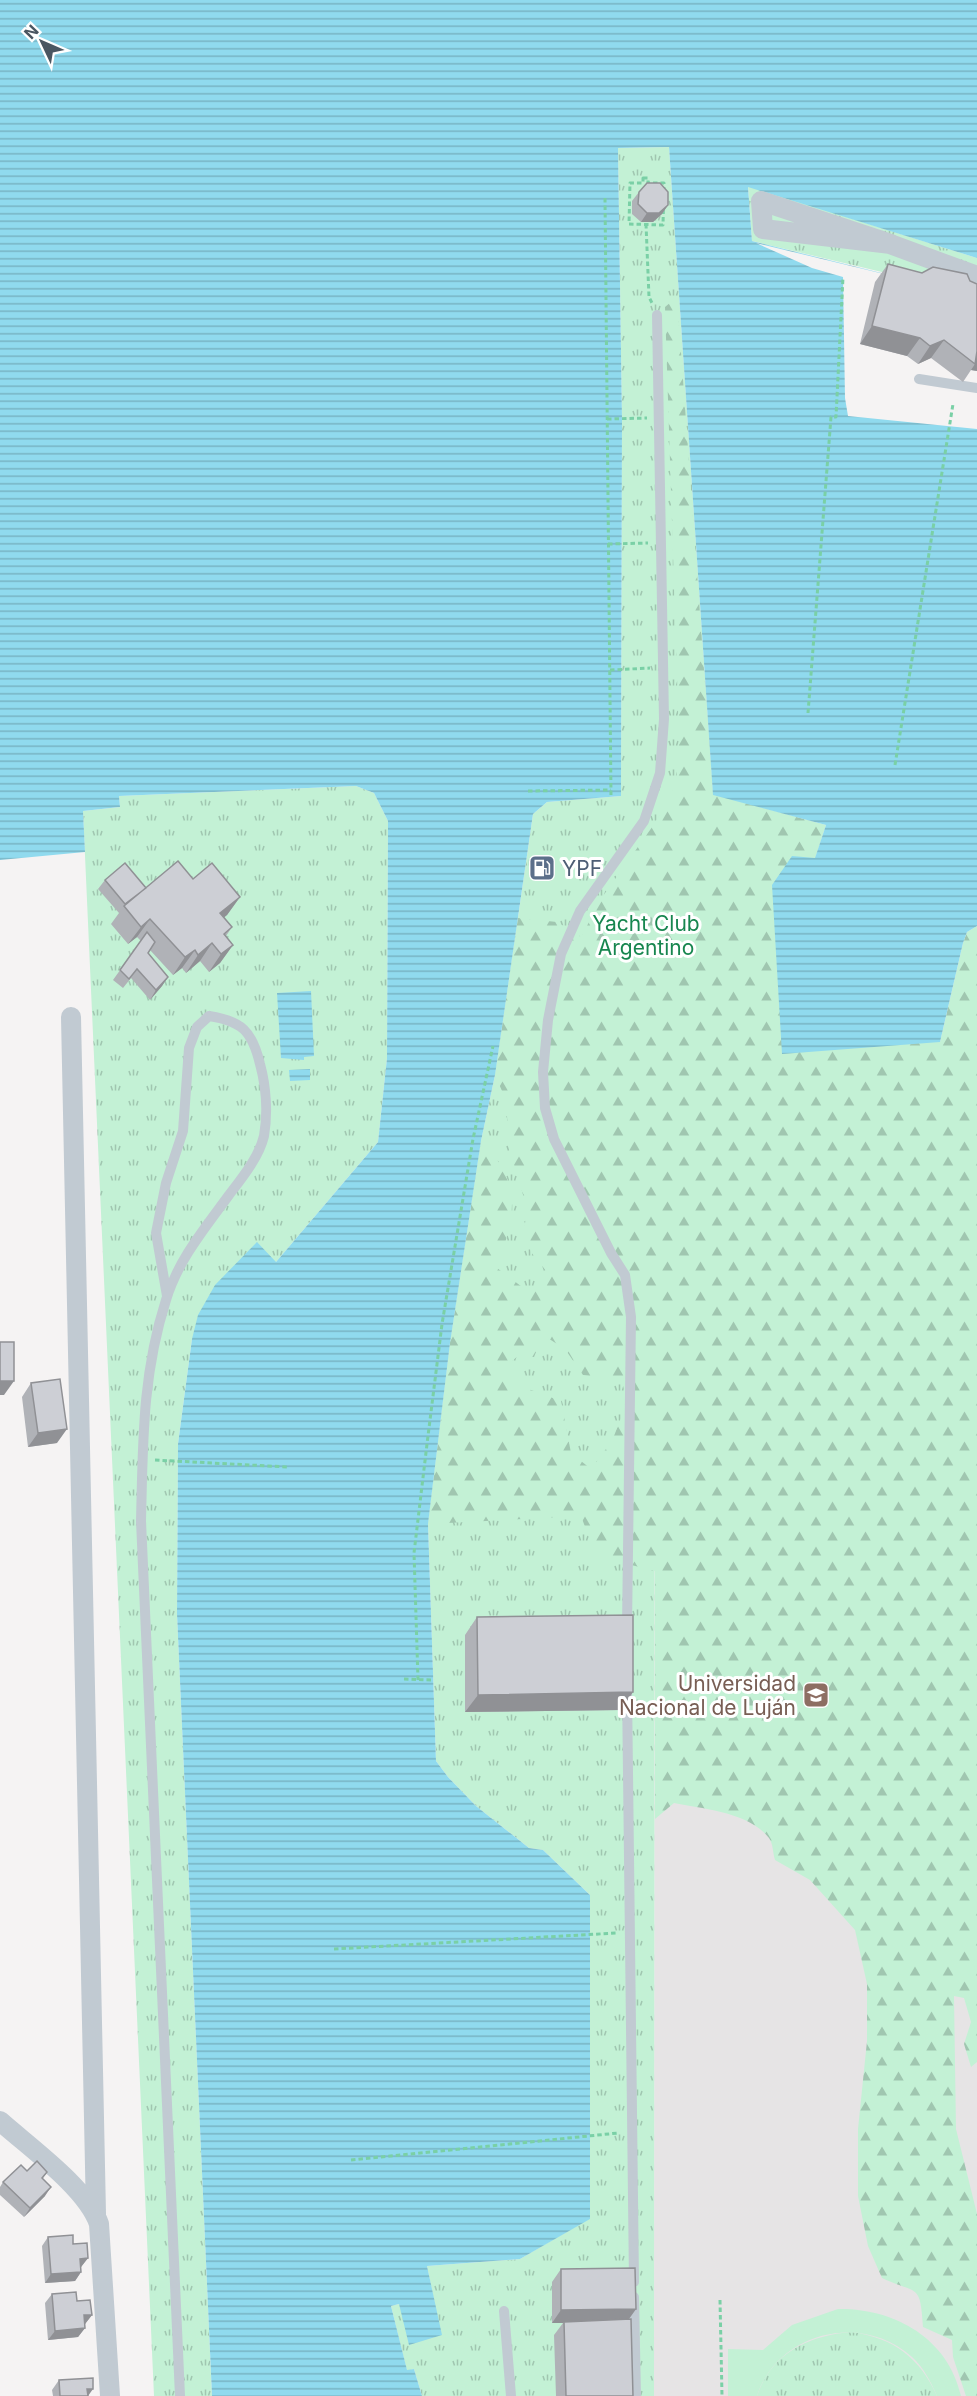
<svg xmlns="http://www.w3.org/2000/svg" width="977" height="2396" viewBox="0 0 977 2396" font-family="Inter,sans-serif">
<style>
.education{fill:#e6e4e5}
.grass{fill:url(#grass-tufts)}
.forest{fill:url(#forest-firs);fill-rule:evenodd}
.pitch{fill:#c3f1d5}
.water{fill:url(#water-rules)}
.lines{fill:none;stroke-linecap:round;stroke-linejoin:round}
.path{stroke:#7ad0a6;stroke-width:3;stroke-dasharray:4.5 3;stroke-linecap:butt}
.lane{stroke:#c1cad2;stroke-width:10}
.street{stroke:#c1cad2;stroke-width:20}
.wall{fill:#b0b2b7}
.shaded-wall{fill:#909195}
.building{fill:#cdcfd5;stroke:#909195;stroke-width:1.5}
.labels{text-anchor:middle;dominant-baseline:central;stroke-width:6;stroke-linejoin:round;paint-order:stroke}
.service-label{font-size:21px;fill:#4e5e75;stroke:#fff;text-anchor:start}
.park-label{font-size:21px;fill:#17864f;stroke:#fff}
.education-label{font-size:21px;fill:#785e54;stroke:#fff;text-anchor:end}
</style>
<defs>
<pattern id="grass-tufts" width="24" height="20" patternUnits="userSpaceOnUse" patternTransform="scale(1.5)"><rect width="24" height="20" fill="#c3f1d5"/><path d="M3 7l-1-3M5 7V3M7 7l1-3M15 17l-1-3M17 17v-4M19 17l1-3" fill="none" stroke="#a0c6b0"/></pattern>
<pattern id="forest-firs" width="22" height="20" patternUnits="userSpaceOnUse" patternTransform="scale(1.5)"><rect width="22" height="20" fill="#c3f1d5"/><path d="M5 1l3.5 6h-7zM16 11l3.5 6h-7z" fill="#a0c6b0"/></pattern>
<pattern id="water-rules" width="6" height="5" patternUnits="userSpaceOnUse" patternTransform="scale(1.5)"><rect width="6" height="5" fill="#90daee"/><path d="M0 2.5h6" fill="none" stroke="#78b4c4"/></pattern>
</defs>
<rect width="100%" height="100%" fill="#f5f3f3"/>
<!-- education -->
<path class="education" d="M 977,926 L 977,2396 L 654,2396 L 655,1064 L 940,1042 Z"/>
<!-- grass -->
<path class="grass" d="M 669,147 L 713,794 L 815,859 L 782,1054 L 655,1064 L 654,2396 L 422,2396 L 414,2369 L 407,2371 L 391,2306 L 399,2304 L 441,2335 L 427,2266 L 520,2259 L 590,2218 L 590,1895 L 543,1850 L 529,1848 L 476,1806 L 448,1777 L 436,1761 L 428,1524 L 450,1343 L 481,1141 L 495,1075 L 533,814 L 547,802 L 621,796 L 622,419 L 618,148 Z
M 748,186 L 977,258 L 977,299 L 953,289 L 752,241 Z
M 356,786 L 374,793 L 388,821 L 387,1058 L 378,1142 L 276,1262 L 192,1339 L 178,1444 L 177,1614 L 212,2396 L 154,2396 L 83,811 L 120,807 L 119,796 Z
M 852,2332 C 894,2338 920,2358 937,2396 L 757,2396 C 771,2353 810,2335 852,2332 Z"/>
<!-- forest -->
<path class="forest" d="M 677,297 L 713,794 L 826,825 L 815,859 L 940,1042 L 963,943 L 967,932 L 977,926 L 977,2062 L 971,2067 L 964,2044 L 971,2022 L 964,1998 L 954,1996 L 956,2129 L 977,2214 L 977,2396 L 966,2396 L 953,2357 L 952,2340 L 923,2327 C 920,2282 918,2295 882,2278 L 868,2246 L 858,2196 L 858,2129 L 867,2041 L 867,1984 L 855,1930 L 810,1880 L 775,1860 C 773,1854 773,1843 769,1838 C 749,1812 703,1809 674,1803 L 655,1819 L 655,1571 L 596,1556 L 581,1516 L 428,1524 L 450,1343 L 481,1141 C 524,1184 515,1215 497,1268 L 526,1290 L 551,1277 L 531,1252 L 524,1231 L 527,1208 L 509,1148 L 506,1100 L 495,1075 L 518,918 L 557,922 L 581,937 L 603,896 L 655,823 L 676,785 L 679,738 L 665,307 ZM 543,1335 L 565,1349 L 583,1375 L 622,1381 L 627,1403 L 612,1441 L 591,1469 L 571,1453 L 561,1401 L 515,1384 L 507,1365 L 518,1356 L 534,1357 Z"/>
<!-- pitch -->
<path class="pitch" d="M 838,2309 C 894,2308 948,2338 961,2396 L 937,2396 C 931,2382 924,2368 912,2357 C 863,2312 778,2331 757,2396 L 728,2396 L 728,2349 L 763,2350 L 792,2325 Z"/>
<!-- water -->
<path class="water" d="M 0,0 L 977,0 L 977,258 L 748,187 L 752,241 L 954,291 L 756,243 L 812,268 L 843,277 L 845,398 L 848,416 L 977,429 L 977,926 L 967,932 L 963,943 L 940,1042 L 782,1054 L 772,885 L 792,856 L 815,858 L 826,825 L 713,795 L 669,147 L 618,148 L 622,419 L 621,796 L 547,802 L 533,814 L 495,1075 L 481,1141 L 450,1343 L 428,1524 L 436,1761 L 448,1777 L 476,1806 L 529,1848 L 543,1850 L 590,1895 L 590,2219 L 520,2259 L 427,2266 L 442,2335 L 409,2345 L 399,2304 L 391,2306 L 407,2370 L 414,2369 L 422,2396 L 212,2396 L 177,1614 L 178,1444 L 192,1339 L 198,1315 L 215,1285 L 257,1242 L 276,1262 L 378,1142 L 387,1058 L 388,821 L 374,793 L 356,786 L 119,796 L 120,807 L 83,811 L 85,852 L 0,860 Z
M 311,991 L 314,1056 L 304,1057 L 304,1060 L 281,1058 L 277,993 Z
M 310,1069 L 310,1080 L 290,1081 L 289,1070 Z"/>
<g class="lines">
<!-- path -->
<path class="path" d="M 643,178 L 648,178 L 648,183 L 664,183 L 663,225 L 629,224 L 630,183 L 643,183 Z
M 605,198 L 611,797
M 646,224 L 649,297 L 652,303
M 607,419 L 647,418
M 608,544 L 648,543
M 610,670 L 650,668
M 808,713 L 831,417 L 836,417 L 843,277
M 895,765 L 953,404
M 528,791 L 611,790
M 155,1460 L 288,1467
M 404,1679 L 434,1680
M 418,1680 L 414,1553 L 427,1444 L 442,1324 L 473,1139 L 493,1046
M 334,1949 L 616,1933
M 351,2160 L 618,2133
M 720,2300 L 722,2396"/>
<!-- lane -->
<path class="lane" d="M 919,379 L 977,388
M 167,1296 L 156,1233 L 166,1183 L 183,1131 L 189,1048 L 197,1027 L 209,1016 C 242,1021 252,1031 260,1064 C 266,1086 268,1113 264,1136 C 259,1157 242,1178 229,1195 C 205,1228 178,1260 166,1300 C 142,1375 143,1443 141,1521 L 180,2396
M 627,1628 L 631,1317 L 625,1275 L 611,1253 L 554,1139 L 545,1108 L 543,1072 L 548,1020 L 561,954 L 580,911 L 644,821 L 660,773 L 664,719 L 657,315
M 627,1688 L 634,2282
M 634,2297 L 636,2396
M 504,2311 L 511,2396"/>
<!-- street -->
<path class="street" d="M 891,244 L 763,229 L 761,201 L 879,240 L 977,276
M 71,1017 L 96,2214
M 0,2121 C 29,2147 87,2188 99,2224 L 110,2396"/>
</g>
<!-- wall -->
<path class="wall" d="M 639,192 L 668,205 L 662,214 L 653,222 L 641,222 L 632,214 L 632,201 Z
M 888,264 L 922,273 L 970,281 L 977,284 L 977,371 L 971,370 L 963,382 L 931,358 L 918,364 L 907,356 L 860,344 L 875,282 Z
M 193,879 L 240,897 L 227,915 L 224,917 L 232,927 L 226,936 L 233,945 L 220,963 L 209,972 L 200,961 L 186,973 L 182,968 L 173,975 L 150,950 L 148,953 L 168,977 L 162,986 L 150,1000 L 131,978 L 123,988 L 113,980 L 141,941 L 137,937 L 128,944 L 111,924 L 119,913 L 98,889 L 105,880 L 146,888 Z
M 31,1383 L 57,1443 L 28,1447 L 22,1397 Z
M 477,1617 L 621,1710 L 465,1712 L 465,1635 Z
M 27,2171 L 47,2172 L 43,2178 L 45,2196 L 24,2217 L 0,2195 L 0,2187 L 3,2182 Z
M 48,2237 L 73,2244 L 88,2258 L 81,2267 L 81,2272 L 75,2281 L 45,2283 L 42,2246 Z
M 561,2269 L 636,2309 L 629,2319 L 633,2396 L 556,2396 L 554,2335 L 563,2323 L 552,2323 L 552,2282 Z
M 52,2294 L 77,2301 L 92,2315 L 85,2324 L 85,2328 L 78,2337 L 48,2340 L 45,2303 Z
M 59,2380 L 88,2396 L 53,2396 L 52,2390 Z"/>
<!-- shaded-wall -->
<path class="shaded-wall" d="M 668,205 L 662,214 L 653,222 L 641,222 L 647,213 Z
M 872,326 L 920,338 L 907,356 L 860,344 Z
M 944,340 L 931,358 L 918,364 L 930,346 Z
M 977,351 L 977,371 L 971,370 L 975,364 Z
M 240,897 L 227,915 L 208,931 L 220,913 Z
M 150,919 L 137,937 L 128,944 L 141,927 Z
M 212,943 L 200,961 L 186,973 L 198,955 Z
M 233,945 L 220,963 L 209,972 L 221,954 Z
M 195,950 L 182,968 L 173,975 L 185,957 Z
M 168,977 L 162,986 L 150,1000 L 156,990 Z
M 0,1381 L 14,1381 L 4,1395 L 0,1395 Z
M 67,1429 L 57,1443 L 28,1447 L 38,1433 Z
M 633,1692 L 621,1710 L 465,1712 L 478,1695 Z
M 51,2187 L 45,2196 L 24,2217 L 30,2208 Z
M 88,2258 L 81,2267 L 74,2268 L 80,2259 Z
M 81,2272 L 75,2281 L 45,2283 L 51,2274 Z
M 636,2309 L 626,2323 L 564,2322 L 563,2323 L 552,2323 L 561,2310 Z
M 84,2315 L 92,2315 L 85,2324 L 77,2324 Z
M 85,2328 L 78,2337 L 48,2340 L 55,2331 Z
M 87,2389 L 93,2389 L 88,2396 L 83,2396 Z"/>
<!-- building -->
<path class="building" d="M 647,183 L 660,183 L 668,192 L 668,205 L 659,213 L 647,213 L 638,204 L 639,192 Z
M 888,264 L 922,273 L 933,267 L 967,274 L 970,281 L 977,284 L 977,351 L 975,364 L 944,340 L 930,346 L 920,338 L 872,326 Z
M 178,861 L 193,879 L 212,863 L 240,897 L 220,913 L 232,927 L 224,934 L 233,945 L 221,954 L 212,943 L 198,955 L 195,950 L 185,957 L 150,919 L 141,927 L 124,906 Z
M 125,863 L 146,888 L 125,904 L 105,880 Z
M 147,932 L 155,942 L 148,953 L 168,977 L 156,990 L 137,969 L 129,979 L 120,970 Z
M 0,1342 L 14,1342 L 14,1381 L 0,1381 Z
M 60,1379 L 67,1429 L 38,1433 L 31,1383 Z
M 633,1615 L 633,1692 L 478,1695 L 477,1617 Z
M 37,2161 L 47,2172 L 42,2178 L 51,2187 L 30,2208 L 3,2182 L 21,2165 L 27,2171 Z
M 73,2235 L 73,2244 L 87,2243 L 88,2258 L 80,2259 L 81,2272 L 51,2274 L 48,2237 Z
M 635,2268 L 636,2309 L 561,2310 L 561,2269 Z
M 76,2292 L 77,2301 L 90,2300 L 92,2315 L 84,2315 L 85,2328 L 55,2331 L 52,2294 Z
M 631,2319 L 633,2396 L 566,2396 L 564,2322 Z
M 93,2378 L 93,2389 L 87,2389 L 88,2396 L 60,2396 L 59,2380 Z"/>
<!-- icons -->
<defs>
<symbol id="fuel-square" viewBox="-11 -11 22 22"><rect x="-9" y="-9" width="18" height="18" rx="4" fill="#5c6f8a" stroke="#fff"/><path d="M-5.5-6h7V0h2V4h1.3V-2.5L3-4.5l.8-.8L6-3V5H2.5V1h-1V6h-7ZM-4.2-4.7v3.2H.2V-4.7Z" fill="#fff"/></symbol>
<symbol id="university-square" viewBox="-11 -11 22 22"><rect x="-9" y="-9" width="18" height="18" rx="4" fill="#8d6e63" stroke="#fff"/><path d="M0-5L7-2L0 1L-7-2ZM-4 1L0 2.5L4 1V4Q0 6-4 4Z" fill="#fff"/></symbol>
</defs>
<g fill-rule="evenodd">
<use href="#fuel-square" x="527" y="853" width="30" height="30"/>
<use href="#university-square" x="801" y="1680" width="30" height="30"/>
</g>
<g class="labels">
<!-- service labels -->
<g class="service-label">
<text x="562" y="868">YPF</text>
</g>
<!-- park labels -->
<g class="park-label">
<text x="646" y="923">Yacht Club<tspan x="646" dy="24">Argentino</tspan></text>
</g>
<!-- education labels -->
<g class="education-label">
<text x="796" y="1683">Universidad<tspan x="796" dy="24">Nacional de Luján</tspan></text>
</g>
</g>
<!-- north arrow -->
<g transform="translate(42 42) rotate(314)" stroke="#ffffff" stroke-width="4.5" paint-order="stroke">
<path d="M0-4.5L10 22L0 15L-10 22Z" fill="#4a5661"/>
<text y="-9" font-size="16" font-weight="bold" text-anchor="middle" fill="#4a5661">N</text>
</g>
</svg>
